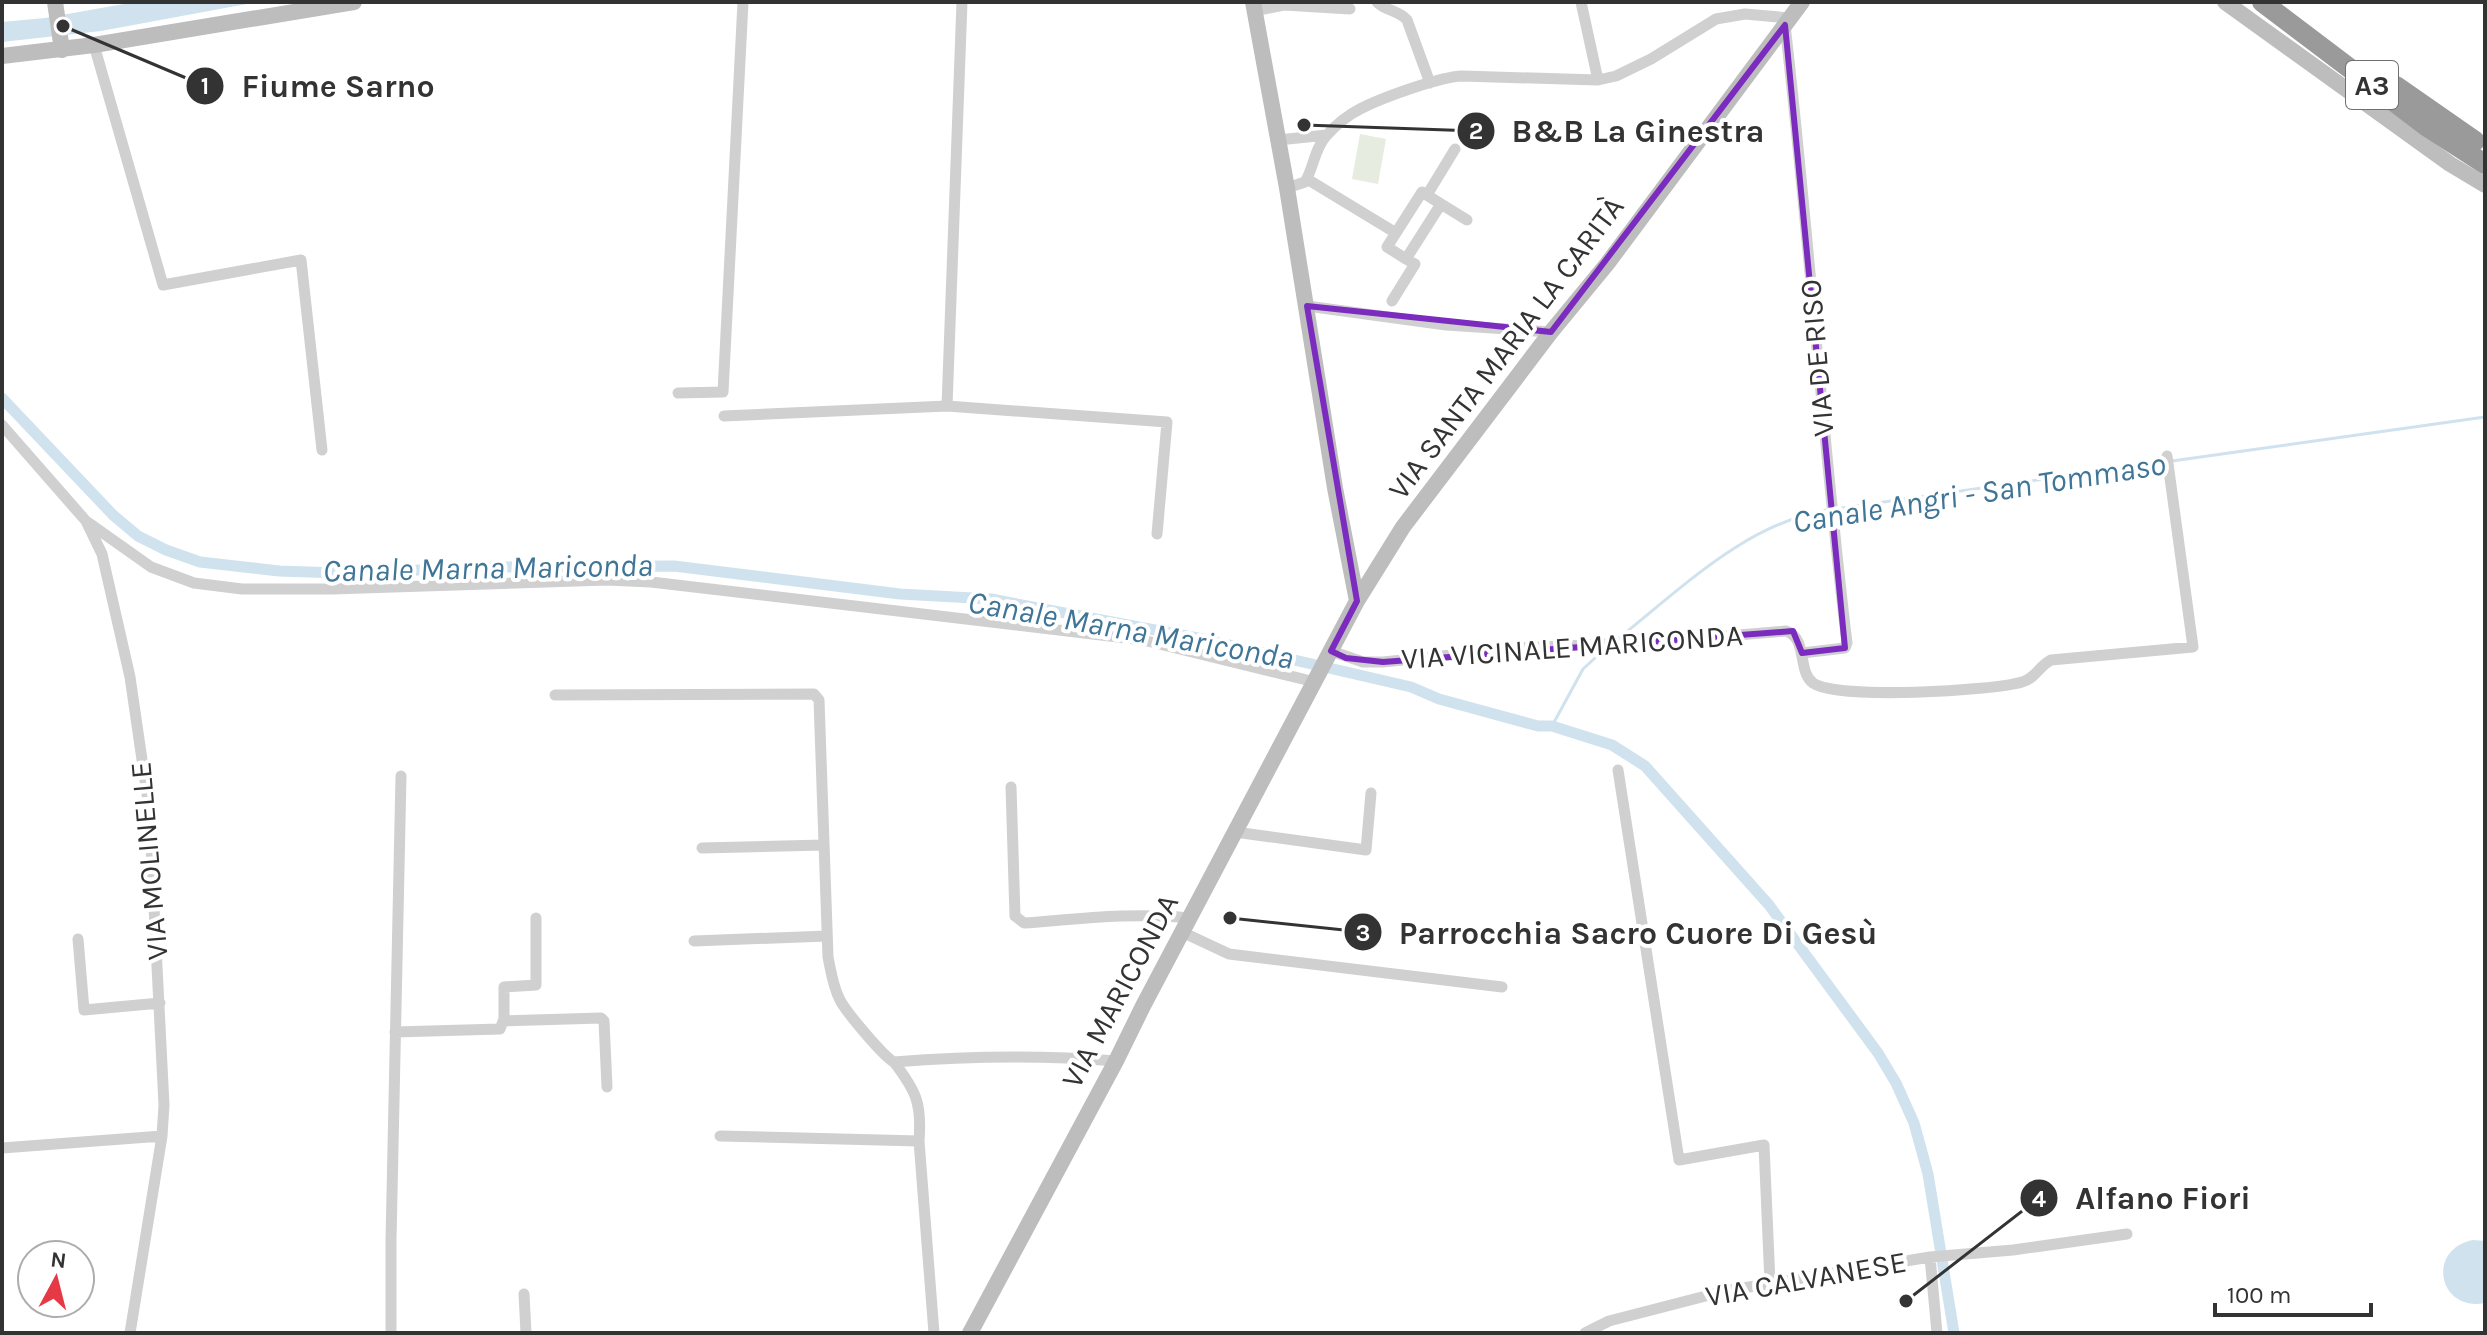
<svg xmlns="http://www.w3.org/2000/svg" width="2487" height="1335" viewBox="0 0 2487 1335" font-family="Karla,sans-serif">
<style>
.green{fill:#e6ecdf}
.water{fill:#cfe2ee}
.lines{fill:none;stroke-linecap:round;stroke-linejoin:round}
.stream{stroke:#cfe2ee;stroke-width:3}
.canal{stroke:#cfe2ee;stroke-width:11}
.street{stroke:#d0d0d0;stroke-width:11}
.secondary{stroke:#bdbdbd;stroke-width:16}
.highway{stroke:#9a9a9a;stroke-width:20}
.marked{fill:none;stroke:#7b2cbf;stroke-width:6;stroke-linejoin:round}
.labels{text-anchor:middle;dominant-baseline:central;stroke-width:8;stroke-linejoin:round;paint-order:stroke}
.shield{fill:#fff;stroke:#707070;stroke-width:2}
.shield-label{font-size:28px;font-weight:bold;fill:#333}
.street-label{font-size:30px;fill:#333;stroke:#fff}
.water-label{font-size:32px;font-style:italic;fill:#3f7597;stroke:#fff}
.leader{fill:none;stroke:#333;stroke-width:3}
.callout-dot{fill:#333;stroke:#fff;stroke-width:3}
.mark-label{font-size:24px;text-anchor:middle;font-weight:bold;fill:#fff}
.callout-label{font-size:32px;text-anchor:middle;font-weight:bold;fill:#333;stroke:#fff;stroke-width:8;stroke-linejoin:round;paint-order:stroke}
</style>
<rect width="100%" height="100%" fill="#fff"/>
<!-- green -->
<path class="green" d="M 1360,134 L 1386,139 L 1378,184 L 1352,179 Z"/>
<!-- water -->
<path class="water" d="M 135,2 L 258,2 L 101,31 L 2,42 L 2,22 L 45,18 Z
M 2473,1240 L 2485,1241 L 2485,1303 C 2438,1312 2426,1249 2473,1240 Z"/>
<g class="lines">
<!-- stream -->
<path class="stream" d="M 2172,461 L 2485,417
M 1835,509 L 2164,462
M 1615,641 C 1679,591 1745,523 1828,510
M 1552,726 L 1583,669 L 1606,648"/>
<!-- canal -->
<path class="canal" d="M 2,398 L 113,515 L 138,536 L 166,550 L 200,562 L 279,571 L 339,573 L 498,567 L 674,566 L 900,594 L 991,599 L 1208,640 L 1411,687 L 1439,699 L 1538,726 L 1552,726 L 1612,745 L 1645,766 L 1769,905 L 1878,1053 L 1896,1083 L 1914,1123 L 1928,1174 L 1954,1333"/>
<!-- street -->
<path class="street" d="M 1377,2 C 1385,11 1399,10 1407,20 L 1430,83
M 1581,2 L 1598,80
M 1254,11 L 1284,5 L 1350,9
M 1785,25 C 1809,231 1822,438 1847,643 L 1845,648 L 1802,653
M 94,45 L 163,285 L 301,260 L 322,450
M 1278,140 L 1327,135
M 1307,179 L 1396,233
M 1287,188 L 1305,182 C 1314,167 1314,150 1326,136 C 1335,126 1348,115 1360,109 C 1381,98 1439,77 1462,76 L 1598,80 L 1616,76 L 1651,59 L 1716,19 L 1745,14 L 1790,18
M 1422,192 L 1441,204 L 1406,259 L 1387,247 Z
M 1427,195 L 1455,149
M 1441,204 L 1467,220
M 1392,301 L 1415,264 L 1406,259
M 1307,306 L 1446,325 L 1551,332
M 678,393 L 723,392 L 743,2
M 947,406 L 962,2
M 724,416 L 947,406 L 1167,422 L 1157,534
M 2,425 L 86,521 L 102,554 L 130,677 L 149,808 L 164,1105 L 162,1136 L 130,1333
M 86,521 L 151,567 L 194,583 L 242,589 L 332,589 L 607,580 L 651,582 L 1143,640 L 1315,682
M 1331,651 L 1363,662 L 1383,662 L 1520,648 L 1655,642 L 1786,631 C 1808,638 1797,671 1813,683 C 1837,700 1992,691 2022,682 C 2036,678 2039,666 2051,660 L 2193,647 L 2167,456
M 555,695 L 814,694 L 819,700 L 828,957 C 831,972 833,987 840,1000 C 846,1012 884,1057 894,1062 C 968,1056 1043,1055 1116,1061
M 1618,770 L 1679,1160 L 1764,1145 L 1770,1283
M 1011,787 L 1015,916 L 1024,923 C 1078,919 1135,912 1189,918
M 1235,832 L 1366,850 L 1371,793
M 702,848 L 824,845
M 1182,932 L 1229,954 L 1502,987
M 78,939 L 84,1010 L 160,1003
M 694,941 L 827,936
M 503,1021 L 601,1018 L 604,1021 L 607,1087
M 395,1032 L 500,1029 L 504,1019 L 504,987 L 536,985 L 536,918
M 894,1062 C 916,1091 922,1103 919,1141
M 720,1136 L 919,1141 L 934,1333
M 2,1148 L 162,1136
M 1930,1257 L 1937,1333
M 524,1294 L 526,1333
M 391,1333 L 391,1240 L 401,776
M 1585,1333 L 1609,1321 L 1725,1291 L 1930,1257 L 2013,1250 L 2127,1234"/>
<!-- secondary -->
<path class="secondary" d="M 55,2 L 62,50
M 1253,2 L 1287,188 L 1335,488 L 1357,601
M 2225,2 L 2450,164 L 2485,185
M 2,56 L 94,45 L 354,2
M 970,1333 L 1116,1061 L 1143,1006 L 1357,601 L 1403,527 L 1551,332 L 1607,264 L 1802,2"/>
<!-- highway -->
<path class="highway" d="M 2262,2 L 2426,126 L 2485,164
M 2396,86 L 2475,141"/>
</g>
<!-- marked area -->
<path class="marked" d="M 1785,25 L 1845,648 L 1802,653 L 1793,631 L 1383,662 L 1346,658 L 1331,651 L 1357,601 L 1307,306 L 1551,332 Z"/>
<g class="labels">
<!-- shield labels -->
<rect class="shield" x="2346" y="61" width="52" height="48" rx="6"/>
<g class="shield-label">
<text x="2372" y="85">A3</text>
</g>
<!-- street labels -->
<g class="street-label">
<text transform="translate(1506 348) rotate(-53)">VIA SANTA MARIA LA CARITÀ</text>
<text transform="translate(1817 358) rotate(-95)">VIA DE RISO</text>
<text transform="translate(1572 647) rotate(-4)">VIA VICINALE MARICONDA</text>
<text transform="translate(149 861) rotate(-95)">VIA MOLINELLE</text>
<text transform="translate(1120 991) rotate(-62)">VIA MARICONDA</text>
<text transform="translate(1806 1279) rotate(-10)">VIA CALVANESE</text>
</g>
<!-- water labels -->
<g class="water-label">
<text transform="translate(1979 493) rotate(-9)">Canale Angri - San Tommaso</text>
<text transform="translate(488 568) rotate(-1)">Canale Marna Mariconda</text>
<text transform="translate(1131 630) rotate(10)">Canale Marna Mariconda</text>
</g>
</g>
<!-- callouts -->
<path class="leader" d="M63 26L205 86M1304 125L1476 131M1230 918L1363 932M1906 1301L2039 1198"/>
<g class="callout-dot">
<circle cx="63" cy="26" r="8"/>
<circle cx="1304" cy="125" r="8"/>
<circle cx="1230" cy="918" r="8"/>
<circle cx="1906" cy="1301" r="8"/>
<circle cx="205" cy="86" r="20"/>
<circle cx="1476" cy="131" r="20"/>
<circle cx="1363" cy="932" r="20"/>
<circle cx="2039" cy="1198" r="20"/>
</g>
<g class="mark-label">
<text x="205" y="94">1</text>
<text x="1476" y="139">2</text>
<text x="1363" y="941">3</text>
<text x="2039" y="1207">4</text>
</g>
<g class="callout-label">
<text x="338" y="97">Fiume Sarno</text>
<text x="1638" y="142">B&amp;B La Ginestra</text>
<text x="1638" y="944">Parrocchia Sacro Cuore Di Gesù</text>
<text x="2163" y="1209">Alfano Fiori</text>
</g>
<!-- border -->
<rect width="2487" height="1335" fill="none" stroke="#333333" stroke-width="8"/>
<!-- north arrow -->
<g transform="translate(56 1279) rotate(7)"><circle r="38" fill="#ffffff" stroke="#adadad" stroke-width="2"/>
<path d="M0-6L14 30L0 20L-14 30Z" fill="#e63946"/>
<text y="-12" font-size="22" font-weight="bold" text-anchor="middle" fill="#333333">N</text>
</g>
<!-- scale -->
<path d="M2215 1303v12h156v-12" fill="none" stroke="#333333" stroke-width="4"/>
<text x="2227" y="1303" font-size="24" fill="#333333" stroke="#ffffff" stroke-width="6" paint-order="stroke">100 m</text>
</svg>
